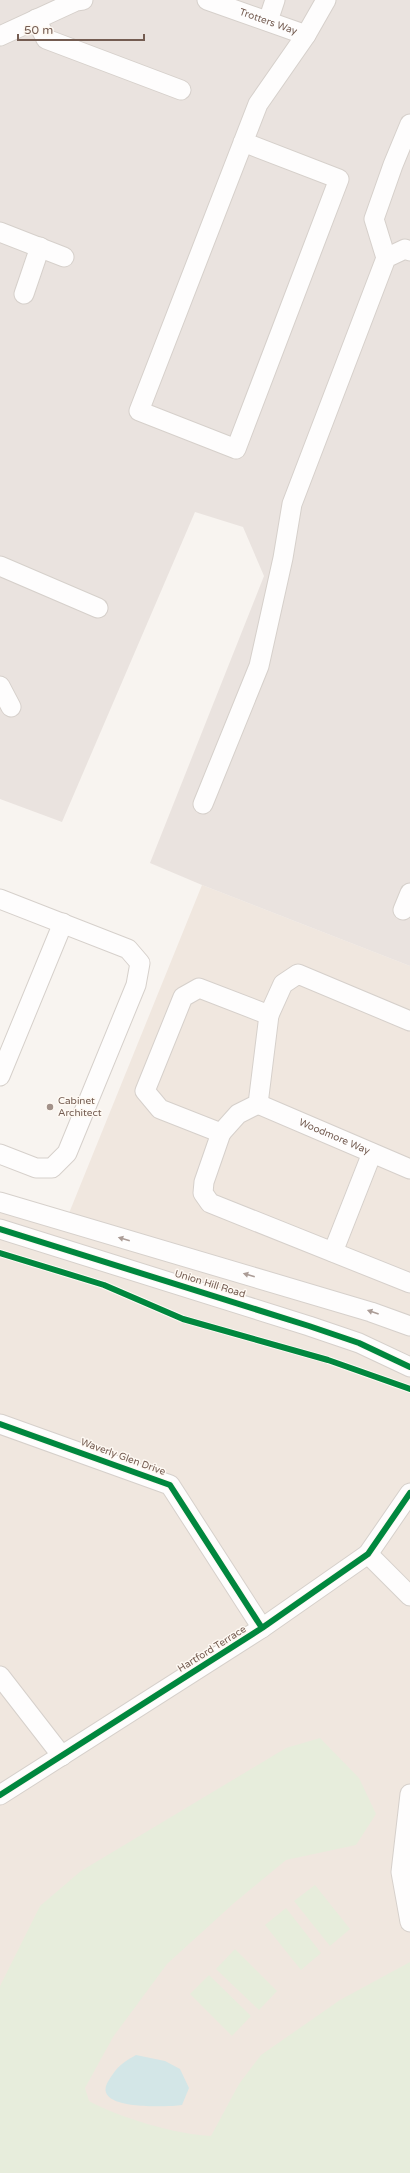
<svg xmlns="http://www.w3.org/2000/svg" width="410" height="2173" viewBox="0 0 410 2173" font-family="'Varela Round',sans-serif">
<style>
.residential{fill:#f0e7df}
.industrial{fill:#eae3df}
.green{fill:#e7eddc}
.water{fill:#d3e6e7}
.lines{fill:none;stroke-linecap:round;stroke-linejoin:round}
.minor-casing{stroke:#d6d0cb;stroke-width:21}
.minor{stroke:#fefdfd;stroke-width:19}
.cycleway-casing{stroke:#fef9f3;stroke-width:8}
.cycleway{stroke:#00873e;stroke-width:6}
.oneway{fill:#ab9c96}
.poi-dot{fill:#a29189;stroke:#fef9f3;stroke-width:1.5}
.labels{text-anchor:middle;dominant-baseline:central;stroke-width:3;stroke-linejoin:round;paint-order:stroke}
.street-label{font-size:10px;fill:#745c51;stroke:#fef9f3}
.poi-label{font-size:10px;fill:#745c51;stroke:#fef9f3;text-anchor:start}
</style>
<rect width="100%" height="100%" fill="#f8f4f0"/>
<!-- residential -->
<path class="residential" d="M 202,885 L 410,966 L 410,2173 L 0,2173 L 0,1201 L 65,1223 Z"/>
<!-- industrial -->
<path class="industrial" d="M 0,0 L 410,0 L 410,966 L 202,885 L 150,863 L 264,576 L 243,527 L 195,512 L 62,822 L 0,799 Z"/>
<!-- green -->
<path class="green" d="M 320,1738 L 359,1778 L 376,1814 L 356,1845 L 286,1860 L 234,1903 L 167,1964 L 113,2037 L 85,2088 L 89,2101 C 117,2117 178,2135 211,2136 L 239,2084 L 261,2055 L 340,2000 L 410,1962 L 410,2173 L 0,2173 L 0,1986 L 40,1906 L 81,1871 L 286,1748 Z
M 315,1885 L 350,1929 L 330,1946 L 294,1901 Z
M 286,1908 L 321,1953 L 301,1970 L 265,1925 Z
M 235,1949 L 277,1991 L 259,2010 L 216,1969 Z
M 209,1975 L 251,2016 L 232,2036 L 190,1994 Z"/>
<!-- water -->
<path class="water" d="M 136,2055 L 165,2061 L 180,2069 L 189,2088 L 182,2105 C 168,2107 88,2111 109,2080 C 118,2066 122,2063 136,2055 Z"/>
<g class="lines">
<defs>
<g id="minor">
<path id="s1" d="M 207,0 L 306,35"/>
<path d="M 36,19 L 46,39 L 181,90"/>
<path d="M 268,21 L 275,0"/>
<path d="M 0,36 L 76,1 L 83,0"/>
<path d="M 243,142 L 339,179 L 236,449 L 139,411 L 258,104 L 306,35 L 326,0"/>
<path d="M 0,232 L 64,257"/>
<path d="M 386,258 L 374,219 L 393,165 L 410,124"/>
<path d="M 24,294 L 40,247"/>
<path d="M 0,566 L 98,608"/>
<path d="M 0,686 L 11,707"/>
<path d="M 203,804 L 259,666 L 283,558 L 292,504 L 386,258 L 405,249 L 410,251"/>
<path d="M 0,899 L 128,949 L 140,963 L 136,985 L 67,1153 L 52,1168 L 36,1168 L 0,1154"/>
<path d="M 403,910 L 410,893"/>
<path d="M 410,1021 L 298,974 L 283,984 L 269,1015 L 199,988 L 183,997 L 145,1091 L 160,1109 L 221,1133 L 204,1182 L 203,1193 L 210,1203 L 410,1283"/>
<path d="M 0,1076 L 63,923"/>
<path id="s2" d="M 258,1104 L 410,1169"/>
<path d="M 221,1133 L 238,1114 L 258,1104 L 269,1015"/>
<path d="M 0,1202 L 371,1312 L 410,1326"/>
<path d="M 0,1229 L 309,1326 L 359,1343 L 410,1367"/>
<path d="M 333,1252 L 372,1153"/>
<path d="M 0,1424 L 170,1485 L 262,1628"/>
<path d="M 368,1554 L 410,1596"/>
<path d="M 0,1676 L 62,1756"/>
<path d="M 410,1794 L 401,1872 L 410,1922"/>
<path d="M 0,1795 L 262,1628 L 368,1554 L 410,1493"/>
</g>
</defs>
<!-- minor casing -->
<use href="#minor" class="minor-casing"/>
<!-- minor -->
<use href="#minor" class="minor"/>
<defs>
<path id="cycleway" d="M 0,1229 L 309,1326 L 359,1343 L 410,1367
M 0,1253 L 104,1285 L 183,1319 L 328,1360 L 410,1389
M 0,1424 L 170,1485 L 262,1628
M 0,1795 L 262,1628 L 368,1554 L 410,1493"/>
</defs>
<!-- cycleway casing -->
<use href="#cycleway" class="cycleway-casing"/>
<!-- cycleway -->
<use href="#cycleway" class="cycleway"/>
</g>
<!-- one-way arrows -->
<defs><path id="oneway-solid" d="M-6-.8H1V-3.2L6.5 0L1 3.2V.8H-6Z"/></defs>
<g class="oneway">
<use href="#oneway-solid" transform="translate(124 1239) rotate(-164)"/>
<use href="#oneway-solid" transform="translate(249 1275) rotate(-164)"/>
<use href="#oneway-solid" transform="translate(373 1312) rotate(-161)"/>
</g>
<!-- markers -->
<circle class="poi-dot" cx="50" cy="1107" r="4"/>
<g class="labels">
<!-- street labels -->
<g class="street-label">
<text stroke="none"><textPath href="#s1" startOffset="65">Trotters Way</textPath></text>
<text stroke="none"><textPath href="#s2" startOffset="83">Woodmore Way</textPath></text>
<text transform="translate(210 1284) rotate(17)">Union Hill Road</text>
<text transform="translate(123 1457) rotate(20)">Waverly Glen Drive</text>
<text transform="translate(212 1649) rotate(-32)">Hartford Terrace</text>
</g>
<!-- poi labels -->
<g class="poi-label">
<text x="58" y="1101">Cabinet<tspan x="58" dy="12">Architect</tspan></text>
</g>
</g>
<!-- scale -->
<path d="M18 34v6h126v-6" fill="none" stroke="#745c51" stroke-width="2"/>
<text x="24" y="34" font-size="12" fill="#745c51" stroke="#fef9f3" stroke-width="3" paint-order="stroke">50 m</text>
</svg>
